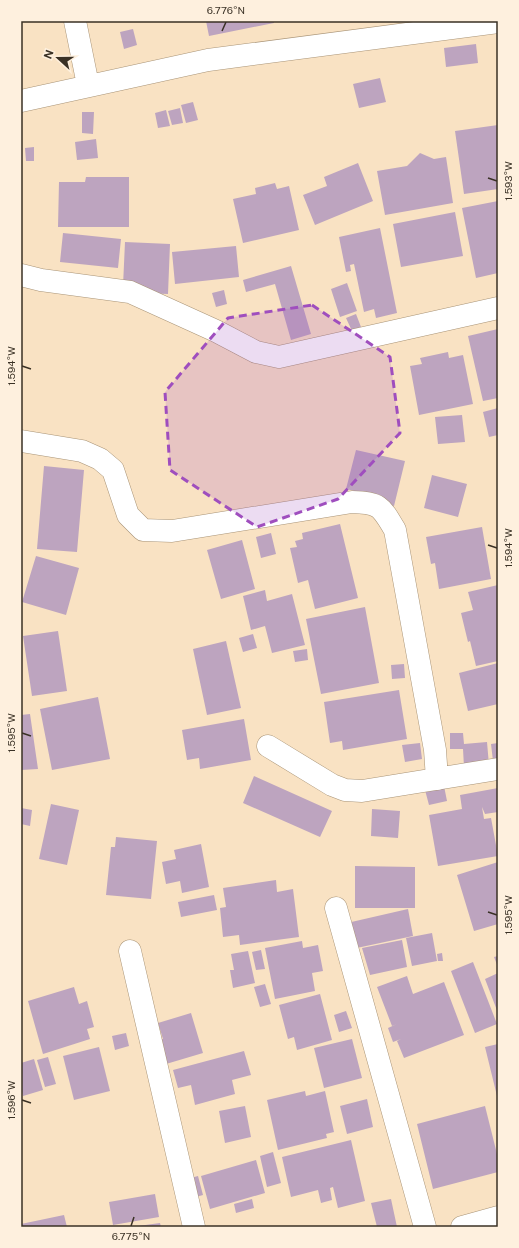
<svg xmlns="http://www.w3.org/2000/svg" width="519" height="1248" viewBox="0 0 519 1248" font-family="'Public Sans',sans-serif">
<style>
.building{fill:#bda4bf}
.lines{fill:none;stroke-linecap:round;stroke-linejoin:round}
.minor-casing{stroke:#a99477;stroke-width:23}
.minor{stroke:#fff;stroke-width:22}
.marked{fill:#9f4ebe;fill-opacity:0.2;stroke:#9f4ebe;stroke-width:3;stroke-dasharray:8 5;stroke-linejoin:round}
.ticks{fill:none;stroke:#3a3125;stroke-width:1.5}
.neatline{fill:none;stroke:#3a3125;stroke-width:1.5}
.ticks-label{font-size:10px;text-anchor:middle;fill:#3a3125}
</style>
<rect width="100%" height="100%" fill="#f9e2c3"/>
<!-- building -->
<path class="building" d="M 206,21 L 274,21 L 274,23 L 209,36 Z
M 133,29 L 137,45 L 124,49 L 120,32 Z
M 476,44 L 478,63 L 446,67 L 444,48 Z
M 380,78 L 386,102 L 359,108 L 353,84 Z
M 193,102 L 198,120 L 186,123 L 181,105 Z
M 180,108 L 183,123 L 172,125 L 168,111 Z
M 166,110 L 170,126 L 158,128 L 155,113 Z
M 82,112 L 94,112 L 93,134 L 82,133 Z
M 498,125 L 498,189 L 464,194 L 455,131 Z
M 96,139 L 98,158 L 77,160 L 75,142 Z
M 34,147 L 34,161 L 26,161 L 25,148 Z
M 420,153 L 434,159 L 446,157 L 453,203 L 385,215 L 377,171 L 407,166 Z
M 358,163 L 373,201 L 315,225 L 303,195 L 327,186 L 324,177 Z
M 86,177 L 129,177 L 129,227 L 58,227 L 59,182 L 85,182 Z
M 275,183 L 277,189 L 289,186 L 299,230 L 243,243 L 233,199 L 256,194 L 255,188 Z
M 498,201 L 498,273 L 476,278 L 462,208 Z
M 455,212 L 463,256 L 401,267 L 393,224 Z
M 380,228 L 397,313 L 376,318 L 374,309 L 364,312 L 354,264 L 350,265 L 351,271 L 346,272 L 339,237 Z
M 63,233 L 121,239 L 118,268 L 60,262 Z
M 125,242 L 170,244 L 168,294 L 141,293 L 123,286 Z
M 236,246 L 239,277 L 175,284 L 172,252 Z
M 291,266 L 311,334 L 291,340 L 275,284 L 246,292 L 243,280 Z
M 347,283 L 357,311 L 340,317 L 331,289 Z
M 224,290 L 227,304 L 216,307 L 212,293 Z
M 356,314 L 361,327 L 352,331 L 346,318 Z
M 498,329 L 498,398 L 483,401 L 468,336 Z
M 448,352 L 449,358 L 463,355 L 473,404 L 419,415 L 410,366 L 422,364 L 420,358 Z
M 498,408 L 498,435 L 489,437 L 483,412 Z
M 462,415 L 465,442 L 438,444 L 435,417 Z
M 356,450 L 405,461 L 394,506 L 378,502 L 379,497 L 346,489 Z
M 44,466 L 84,470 L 77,552 L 37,549 Z
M 432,475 L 467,484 L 458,517 L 424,508 Z
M 340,524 L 358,598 L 315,609 L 308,580 L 298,583 L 290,548 L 297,547 L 295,541 L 303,539 L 302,533 Z
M 482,527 L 491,579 L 439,589 L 435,563 L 431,564 L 426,537 Z
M 271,533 L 276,554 L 261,558 L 256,537 Z
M 242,540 L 255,589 L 221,599 L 207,550 Z
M 36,556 L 79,568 L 66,615 L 22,602 Z
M 498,585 L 498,661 L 476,666 L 470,641 L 468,642 L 461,613 L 473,610 L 468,592 Z
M 265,590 L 267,601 L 292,594 L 305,645 L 272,653 L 265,626 L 251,630 L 243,596 Z
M 365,607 L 379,683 L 321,694 L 306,619 Z
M 58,631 L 67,691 L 32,696 L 23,636 Z
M 253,634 L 257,648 L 243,652 L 239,638 Z
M 226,641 L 241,708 L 207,715 L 193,649 Z
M 307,649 L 308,660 L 295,662 L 293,651 Z
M 498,663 L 498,704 L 468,711 L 459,673 Z
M 404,664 L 405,678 L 392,679 L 391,665 Z
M 399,690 L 407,739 L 343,750 L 342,741 L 330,743 L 324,702 Z
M 98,697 L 110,759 L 52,770 L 40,709 Z
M 30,714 L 38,769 L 21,770 L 21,715 Z
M 244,719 L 251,760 L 200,769 L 199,758 L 187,760 L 182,730 Z
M 450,733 L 463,733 L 464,744 L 487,742 L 489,765 L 464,767 L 463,749 L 464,749 L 450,749 Z
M 420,743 L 422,759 L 405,762 L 402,745 Z
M 498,743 L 498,760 L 493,761 L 491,744 Z
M 254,776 L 332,811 L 320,837 L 243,803 Z
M 444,786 L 447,801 L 429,805 L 425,790 Z
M 498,788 L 498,812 L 485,814 L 482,807 L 484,819 L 491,818 L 498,856 L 438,866 L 429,815 L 462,809 L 460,795 Z
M 51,804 L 79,810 L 67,865 L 39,859 Z
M 21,808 L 32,810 L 30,826 L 21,824 Z
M 372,809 L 400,811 L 398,838 L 371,836 Z
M 116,837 L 157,841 L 151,899 L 106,895 L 111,847 L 115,847 Z
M 201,844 L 209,887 L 182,893 L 180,881 L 166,884 L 162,862 L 176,859 L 174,850 Z
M 498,862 L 498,924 L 474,931 L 457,875 Z
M 355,866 L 415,867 L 415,908 L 355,908 Z
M 276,880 L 277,892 L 293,889 L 299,937 L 240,945 L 239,935 L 223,937 L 220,908 L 226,907 L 223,888 Z
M 214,895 L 217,910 L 181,917 L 178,902 Z
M 408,909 L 413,936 L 352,949 L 347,923 Z
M 432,933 L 437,961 L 412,966 L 406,938 Z
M 402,940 L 407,967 L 370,975 L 362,948 Z
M 302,941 L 303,948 L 318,945 L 323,971 L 312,973 L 315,991 L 275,999 L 265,948 Z
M 261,950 L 265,969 L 256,970 L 252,952 Z
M 248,951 L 255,983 L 233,988 L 230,970 L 234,970 L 231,954 Z
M 442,953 L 443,961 L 438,961 L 437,954 Z
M 498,956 L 498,967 L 494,957 Z
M 473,962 L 497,1024 L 475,1033 L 451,971 Z
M 498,973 L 498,1013 L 485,979 Z
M 407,976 L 413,994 L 444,982 L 464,1035 L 404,1058 L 397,1041 L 401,1039 L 393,1042 L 388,1028 L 397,1024 L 392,1026 L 377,987 Z
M 265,984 L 271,1004 L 260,1007 L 254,987 Z
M 74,987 L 79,1004 L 87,1001 L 94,1027 L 87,1029 L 90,1039 L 43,1054 L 28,1001 Z
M 320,994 L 332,1040 L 297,1050 L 294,1037 L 288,1039 L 279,1005 Z
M 346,1011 L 352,1028 L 339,1032 L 334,1015 Z
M 191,1013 L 203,1053 L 166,1064 L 159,1040 L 163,1039 L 158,1023 Z
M 126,1033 L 129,1046 L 115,1050 L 112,1036 Z
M 352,1039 L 362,1078 L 324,1088 L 314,1048 Z
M 498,1044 L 498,1096 L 497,1096 L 485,1047 Z
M 99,1047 L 110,1091 L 74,1100 L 63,1056 Z
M 244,1051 L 251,1075 L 232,1080 L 235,1094 L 195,1105 L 191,1085 L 178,1088 L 173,1070 Z
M 48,1057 L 56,1084 L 45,1087 L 37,1060 Z
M 34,1059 L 43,1090 L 23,1096 L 21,1088 L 21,1063 Z
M 305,1091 L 306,1096 L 325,1091 L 334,1132 L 326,1134 L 327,1138 L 278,1150 L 267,1100 Z
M 367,1099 L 373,1127 L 347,1134 L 340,1106 Z
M 245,1106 L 251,1137 L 225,1143 L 219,1111 Z
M 485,1106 L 498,1158 L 498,1172 L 433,1189 L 417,1124 Z
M 351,1140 L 365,1201 L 338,1208 L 333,1187 L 330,1188 L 332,1200 L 321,1203 L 318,1190 L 291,1197 L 282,1157 Z
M 273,1152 L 281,1183 L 267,1187 L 260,1156 Z
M 256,1160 L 265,1193 L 210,1209 L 201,1176 Z
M 198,1176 L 203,1195 L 192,1198 L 187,1179 Z
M 155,1194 L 159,1217 L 113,1225 L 109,1202 Z
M 252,1199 L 254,1208 L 236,1213 L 234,1204 Z
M 391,1199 L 397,1227 L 377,1227 L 371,1203 Z
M 64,1215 L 67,1227 L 21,1227 L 21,1224 Z
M 160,1223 L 161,1227 L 139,1227 L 138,1226 Z"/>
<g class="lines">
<defs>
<path id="minor" d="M 75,21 L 88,85
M 21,101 L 208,60 L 498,22
M 21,275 L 41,280 L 130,292 L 216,331 L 256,352 L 279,357 L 498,308
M 21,441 L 82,451 L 100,459 L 113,470 L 128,515 L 143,530 L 172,531 L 352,502 C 380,503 381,506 395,530 L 435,750 L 437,779
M 268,746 L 332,785 L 345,790 L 362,791 L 498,769
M 336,908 L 425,1227
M 130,951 L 194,1227
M 462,1227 L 498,1217"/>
</defs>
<!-- minor casing -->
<use href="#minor" class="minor-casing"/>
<!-- minor -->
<use href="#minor" class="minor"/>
</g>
<!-- marked area -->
<path class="marked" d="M 312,305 L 390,357 L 400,433 L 338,499 L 257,527 L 170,470 L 165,392 L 228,318 Z"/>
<!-- ticks -->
<path class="ticks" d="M 222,31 L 226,22M 488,178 L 497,181M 22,366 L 31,369M 488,545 L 497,548M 22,733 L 31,736M 488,912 L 497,915M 22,1100 L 31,1103M 131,1226 L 134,1217"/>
<!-- border -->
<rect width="519" height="1248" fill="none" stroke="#fef0de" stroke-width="44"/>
<!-- north arrow -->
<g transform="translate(58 58) rotate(291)" stroke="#fef0de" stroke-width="3" paint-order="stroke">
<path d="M0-3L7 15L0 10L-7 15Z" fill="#3a3125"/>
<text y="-6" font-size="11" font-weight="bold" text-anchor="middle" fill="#3a3125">N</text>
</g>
<rect x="22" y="22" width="475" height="1204" class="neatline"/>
<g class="ticks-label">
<text x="226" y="14">6.776°N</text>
<text transform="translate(508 181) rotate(-90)" y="4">1.593°W</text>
<text transform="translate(11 366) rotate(-90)" y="4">1.594°W</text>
<text transform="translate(508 548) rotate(-90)" y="4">1.594°W</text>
<text transform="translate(11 733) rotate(-90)" y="4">1.595°W</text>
<text transform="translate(508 915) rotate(-90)" y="4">1.595°W</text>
<text transform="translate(11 1100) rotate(-90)" y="4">1.596°W</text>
<text x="131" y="1240">6.775°N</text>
</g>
</svg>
